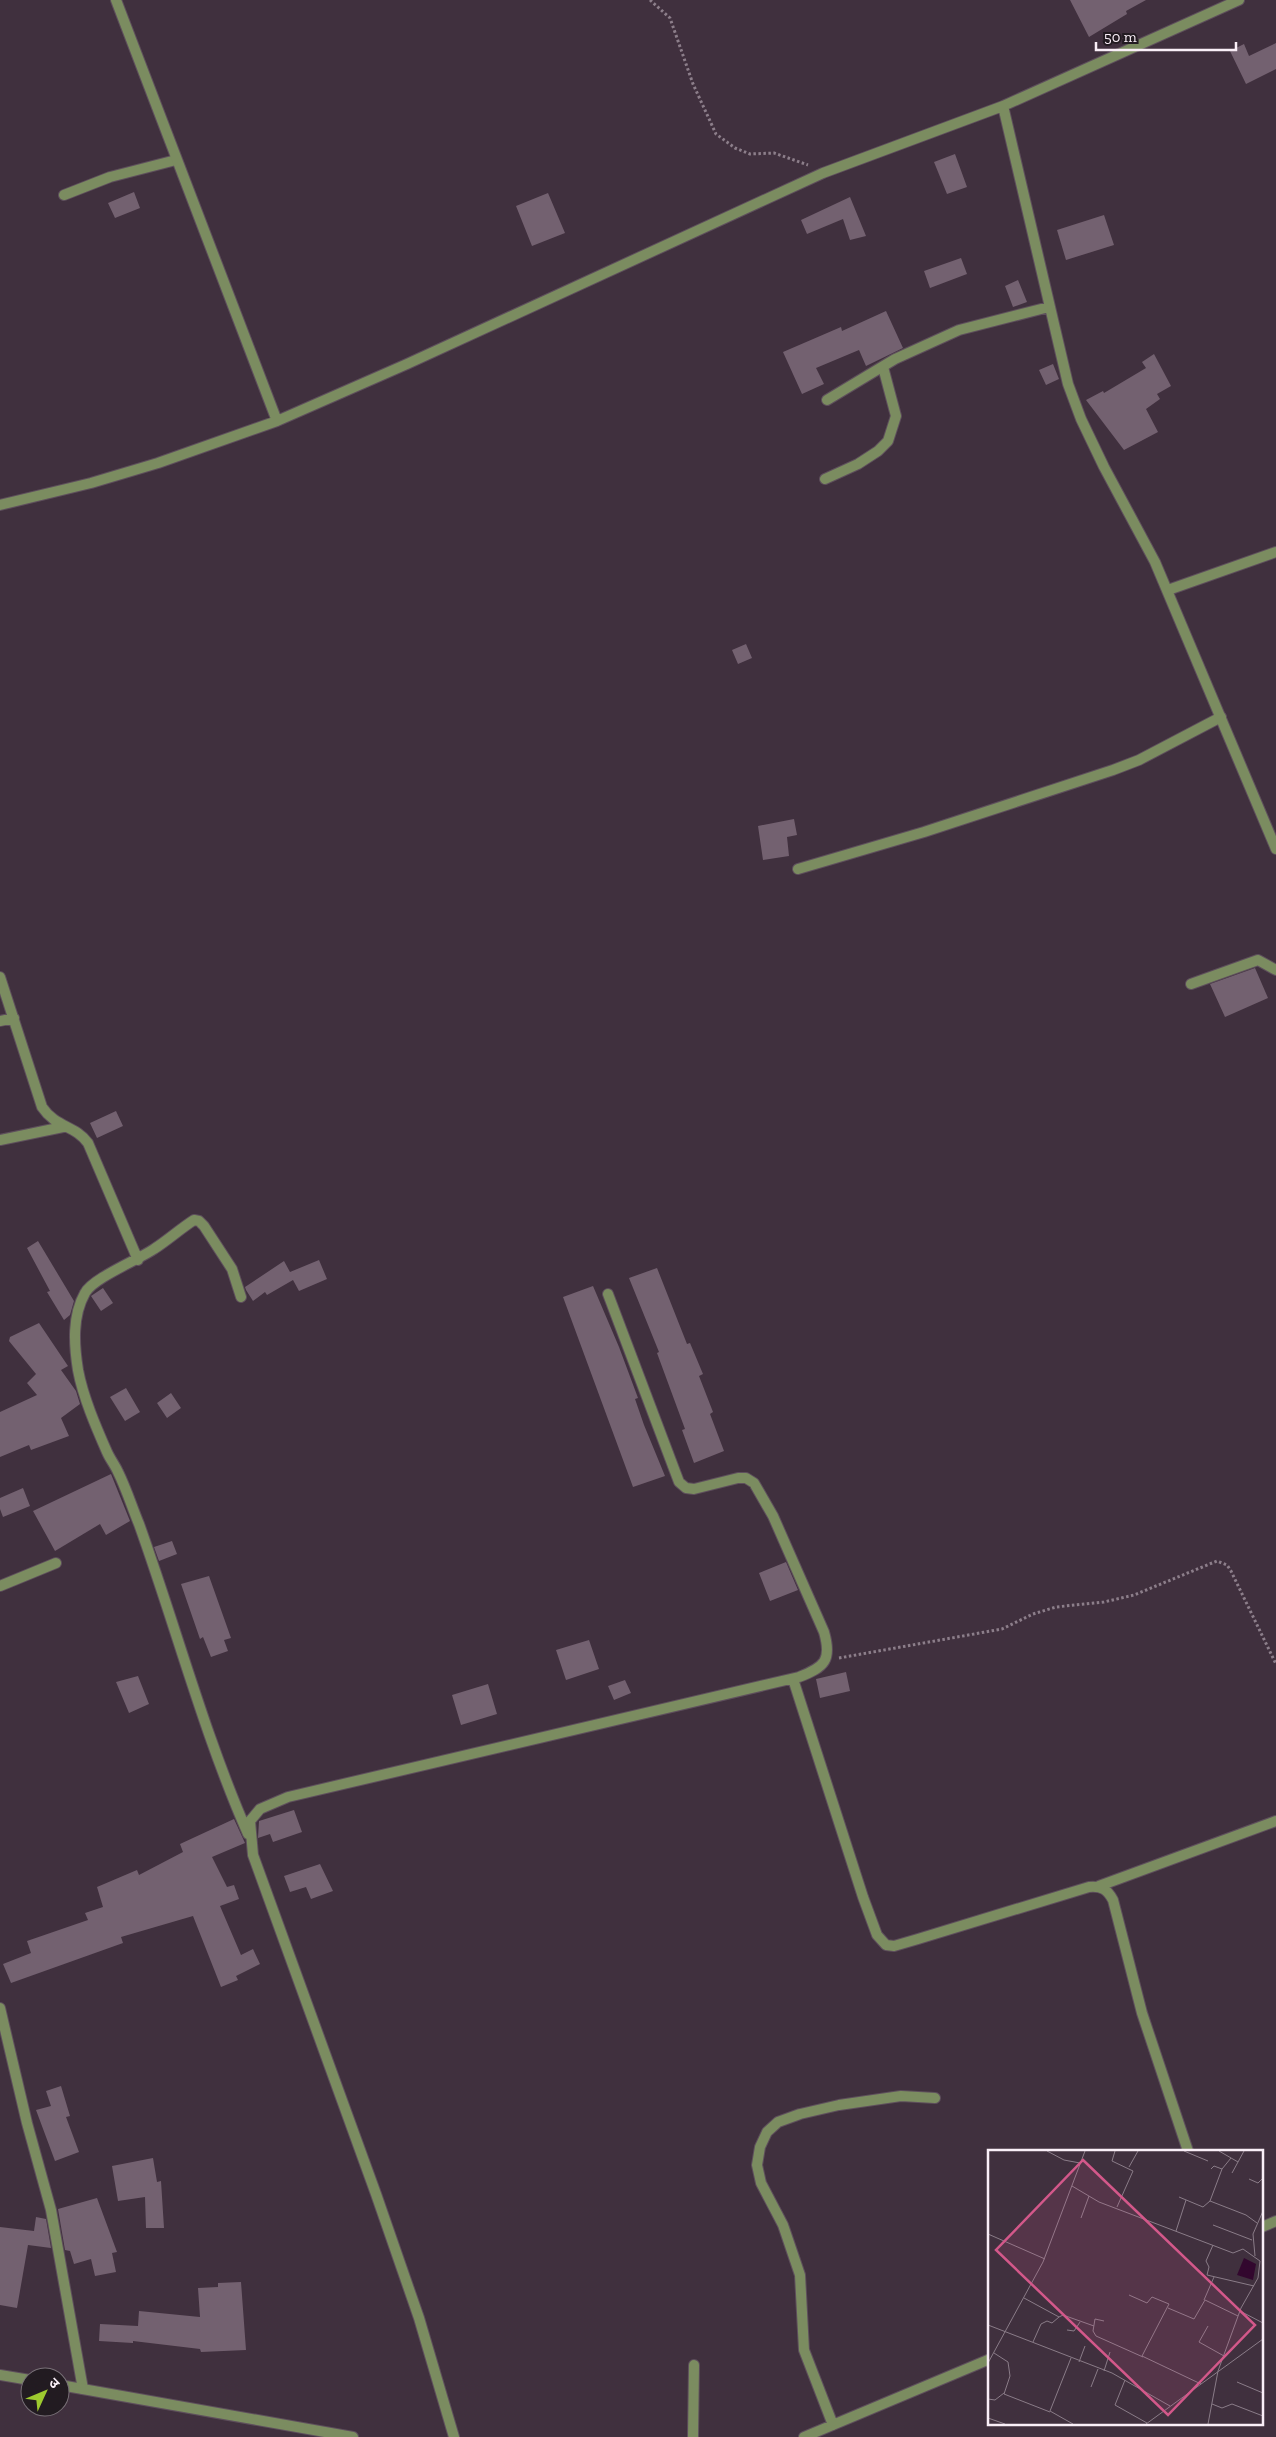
<svg xmlns="http://www.w3.org/2000/svg" width="1276" height="2437" viewBox="0 0 1276 2437" font-family="'Zilla Slab','Noto Sans Devanagari',serif">
<style>
.building{fill:#736170}
.lines{fill:none;stroke-linecap:round;stroke-linejoin:round}
.service-casing{stroke:#5e4f5c;stroke-width:12}
.minor-casing{stroke:#5e4f5c;stroke-width:12}
.tertiary-casing{stroke:#5e4f5c;stroke-width:12}
.path{stroke:#8c7e8a;stroke-width:3;stroke-dasharray:2.5 2.5;stroke-linecap:butt}
.service{stroke:#7b8c60;stroke-width:10}
.minor{stroke:#7b8c60;stroke-width:10}
.tertiary{stroke:#7b8c60;stroke-width:10}
.inset-road{fill:none;stroke:#8a7c88;stroke-width:1}
.view{fill:#d3588a;fill-opacity:0.15;stroke:#d3588a;stroke-width:2.5}
.inset-edge{fill:none;stroke:#faeff8;stroke-width:2.5}
</style>
<rect width="100%" height="100%" fill="#40303e"/>
<!-- building -->
<path class="building" d="M 1070,0 L 1146,0 L 1126,11 L 1127,14 L 1089,37 Z
M 1276,43 L 1276,69 L 1246,84 L 1230,51 L 1244,44 L 1249,56 Z
M 955,154 L 967,187 L 947,194 L 934,162 Z
M 134,192 L 140,208 L 115,218 L 108,203 Z
M 548,193 L 565,233 L 532,246 L 516,206 Z
M 850,197 L 866,236 L 850,240 L 843,219 L 807,234 L 801,220 Z
M 1104,215 L 1114,245 L 1066,260 L 1057,230 Z
M 961,258 L 967,274 L 930,288 L 924,271 Z
M 1018,280 L 1027,302 L 1013,307 L 1005,286 Z
M 886,311 L 903,348 L 866,366 L 859,350 L 816,368 L 824,384 L 802,394 L 783,352 L 841,327 L 842,331 Z
M 1154,354 L 1171,386 L 1157,394 L 1160,399 L 1146,409 L 1158,432 L 1124,450 L 1086,400 L 1103,391 L 1104,393 L 1146,368 L 1142,362 Z
M 1053,364 L 1059,379 L 1046,385 L 1039,370 Z
M 746,644 L 752,658 L 738,664 L 732,650 Z
M 794,819 L 797,835 L 787,837 L 789,856 L 763,860 L 758,826 Z
M 1255,968 L 1268,998 L 1225,1017 L 1210,984 Z
M 116,1111 L 123,1126 L 97,1138 L 90,1123 Z
M 38,1241 L 74,1301 L 70,1315 L 64,1320 L 47,1292 L 50,1291 L 27,1248 Z
M 319,1260 L 327,1279 L 299,1291 L 293,1280 L 267,1295 L 265,1292 L 253,1301 L 246,1290 L 245,1287 L 284,1261 L 290,1272 Z
M 657,1268 L 687,1344 L 690,1343 L 703,1374 L 699,1376 L 713,1412 L 710,1414 L 724,1451 L 694,1463 L 682,1430 L 685,1429 L 657,1353 L 659,1352 L 629,1278 Z
M 593,1286 L 619,1347 L 638,1398 L 635,1399 L 644,1425 L 665,1476 L 633,1487 L 563,1297 Z
M 103,1288 L 113,1303 L 101,1311 L 91,1296 Z
M 39,1323 L 68,1366 L 61,1370 L 76,1391 L 80,1404 L 61,1418 L 69,1436 L 31,1450 L 29,1445 L 0,1457 L 0,1412 L 37,1395 L 27,1383 L 36,1374 L 9,1341 L 10,1337 Z
M 126,1388 L 140,1412 L 125,1421 L 110,1397 Z
M 171,1393 L 181,1408 L 167,1418 L 157,1403 Z
M 111,1474 L 130,1521 L 106,1535 L 100,1524 L 55,1551 L 33,1511 Z
M 23,1488 L 30,1506 L 3,1517 L 0,1509 L 0,1498 Z
M 172,1541 L 177,1554 L 159,1561 L 154,1547 Z
M 786,1562 L 798,1590 L 770,1601 L 759,1573 Z
M 209,1576 L 231,1638 L 224,1640 L 228,1651 L 211,1657 L 203,1637 L 200,1639 L 181,1584 Z
M 589,1640 L 599,1669 L 566,1680 L 556,1650 Z
M 846,1672 L 850,1691 L 820,1698 L 816,1679 Z
M 138,1676 L 149,1704 L 129,1713 L 116,1682 Z
M 625,1680 L 631,1693 L 614,1700 L 608,1686 Z
M 488,1684 L 497,1714 L 461,1725 L 452,1695 Z
M 294,1810 L 302,1832 L 273,1842 L 270,1834 L 258,1838 L 259,1821 Z
M 234,1819 L 245,1843 L 212,1857 L 227,1887 L 234,1885 L 239,1899 L 220,1906 L 241,1955 L 253,1949 L 260,1964 L 236,1976 L 238,1980 L 221,1987 L 193,1916 L 121,1937 L 123,1943 L 11,1983 L 3,1964 L 31,1953 L 27,1941 L 88,1920 L 85,1913 L 103,1907 L 97,1887 L 137,1870 L 139,1875 L 183,1852 L 180,1844 Z
M 320,1864 L 333,1891 L 311,1899 L 306,1887 L 290,1892 L 284,1876 Z
M 61,2086 L 70,2116 L 66,2117 L 79,2152 L 55,2161 L 36,2110 L 51,2106 L 46,2091 Z
M 153,2158 L 157,2182 L 161,2181 L 164,2228 L 146,2228 L 145,2197 L 118,2201 L 112,2166 Z
M 97,2198 L 117,2252 L 112,2253 L 116,2272 L 95,2276 L 91,2259 L 74,2264 L 70,2251 L 65,2250 L 58,2209 Z
M 36,2217 L 46,2219 L 51,2248 L 28,2245 L 17,2308 L 0,2305 L 0,2227 L 34,2231 Z
M 241,2282 L 246,2350 L 201,2352 L 200,2349 L 133,2341 L 133,2343 L 99,2341 L 100,2324 L 138,2326 L 139,2311 L 200,2317 L 198,2288 L 218,2287 L 218,2283 Z"/>
<g class="lines">
<defs>
<path id="service" d="M 64,195 L 110,177 L 176,160
M 825,479 L 858,464 L 878,451 L 888,441 L 896,416 L 883,367
M 798,869 L 924,832 L 1113,770 L 1139,760 L 1221,717
M 1191,984 L 1258,960 L 1276,970"/>
<path id="minor" d="M 116,0 L 277,421
M 1003,106 L 1068,384 L 1081,419 L 1104,467 L 1155,562 L 1276,849
M 827,400 L 895,359 L 959,330 L 1049,307
M 0,505 L 91,483 L 158,463 L 277,421 L 407,364 L 823,173 L 1003,106 L 1239,0
M 1168,590 L 1276,552
M 0,977 L 42,1107 C 56,1128 75,1125 88,1143 L 138,1260
M 0,1021 L 14,1018
M 0,1140 L 63,1127
M 241,1297 L 232,1269 L 204,1226 L 199,1221 L 194,1220 C 180,1229 168,1240 154,1249 C 138,1260 93,1278 85,1293 C 72,1316 74,1345 78,1370 C 83,1397 96,1427 107,1452 C 110,1459 115,1465 118,1472 C 126,1488 132,1507 139,1524 C 176,1627 204,1734 248,1834
M 0,1586 L 56,1563
M 793,1679 L 863,1897 L 877,1935 L 886,1945 L 894,1946 L 918,1939 L 1089,1887 C 1102,1886 1107,1889 1113,1900 L 1142,2013 L 1188,2151
M 1099,1886 L 1276,1821
M 0,2008 L 27,2123 L 51,2210 L 83,2389
M 1262,2227 L 1276,2221
M 833,2425 L 804,2350 L 800,2275 L 783,2225 L 761,2183 L 757,2165 L 760,2147 L 767,2132 L 778,2122 L 800,2114 L 839,2105 L 901,2096 L 935,2098
M 454,2437 L 419,2318 L 376,2194 L 253,1855 L 250,1821 L 260,1809 L 288,1797 L 799,1677 C 825,1667 832,1660 824,1632 L 773,1516 L 754,1483 L 746,1478 L 738,1478 L 694,1489 L 686,1488 L 679,1482 L 608,1294
M 693,2437 L 694,2365
M 804,2437 L 990,2359"/>
<path id="tertiary" d="M 0,2375 L 30,2380
M 60,2385 L 353,2437"/>
</defs>
<!-- service casing -->
<use href="#service" class="service-casing"/>
<!-- minor casing -->
<use href="#minor" class="minor-casing"/>
<!-- tertiary casing -->
<use href="#tertiary" class="tertiary-casing"/>
<!-- path -->
<path class="path" d="M 650,0 L 670,18 L 693,84 L 716,134 L 735,148 L 750,154 L 774,153 L 808,165
M 839,1658 L 1002,1629 L 1033,1614 L 1056,1607 L 1104,1602 L 1134,1595 L 1217,1561 L 1227,1565 L 1231,1571 L 1276,1664"/>
<!-- service -->
<use href="#service" class="service"/>
<!-- minor -->
<use href="#minor" class="minor"/>
<!-- tertiary -->
<use href="#tertiary" class="tertiary"/>
</g>
<!-- overview -->
<g transform="translate(988 2150)">
<rect width="275" height="275" fill="#40303e"/>
<path d="M 256,108 L 268,114 L 265,130 L 249,125 Z" fill="#32072e"/>
<path class="inset-road" d="M 59,1 L 76,10 L 92,13M 127,1 L 124,11 L 145,21 L 129,57M 196,1 L 220,11M 231,1 L 250,12M 141,17 L 150,1M 223,19 L 226,16 L 234,19 L 243,8M 234,19 L 222,51 L 258,65 L 269,73M 244,23 L 256,1M 261,29 L 270,33 L 274,29M 84,36 L 111,52 L 245,103 L 255,99 L 272,111 L 270,128 L 253,158 L 230,221 L 220,274M 191,47 L 215,57 L 222,51M 93,68 L 101,46M 225,75 L 264,90M 188,81 L 198,50M 0,84 L 57,109M 225,95 L 218,111 L 221,117 L 219,125 L 266,136M 267,106 L 265,84 L 275,61M 141,145 L 159,153 L 164,147 L 181,154 L 154,206 L 213,234M 36,148 L 71,167 L 75,165 L 106,176M 216,150 L 226,127M 180,158 L 206,169 L 217,150 L 250,166M 252,161 L 275,173M 116,171 L 107,169 L 105,181 L 108,186 L 155,207M 0,175 L 124,223 L 182,256M 220,176 L 211,192 L 236,206M 79,180 L 86,181 L 92,172M 45,192 L 53,174 L 59,171 L 64,173 L 71,167M 6,203 L 20,212 L 22,226 L 16,244 L 62,262M 83,208 L 62,261 L 85,274M 91,212 L 97,196M 0,213 L 55,112 L 97,1M 116,221 L 122,202M 137,230 L 127,255 L 159,273M 249,232 L 275,243M 103,237 L 110,219M 0,249 L 7,250 L 16,243M 224,254 L 234,258 L 244,254 L 275,266M 0,268 L 17,274M 158,274 L 275,189"/>
<path class="view" d="M 95,10 L 267,175 L 180,265 L 8,100 Z"/>
<rect width="275" height="275" class="inset-edge"/>
</g>
<!-- north arrow -->
<g transform="translate(45 2392) rotate(46)"><circle r="24" fill="#221b21" stroke="#787077"/>
<path d="M0-4L9 19L0 12L-9 19Z" fill="#9eca2f"/>
<text y="-8" font-size="14" font-weight="bold" text-anchor="middle" fill="#faeff8">उ</text>
</g>
<!-- scale -->
<path d="M1096 42v8h140v-8" fill="none" stroke="#faeff8" stroke-width="2.5"/>
<text x="1104" y="42" font-size="15" fill="#faeff8" stroke="#221b21" stroke-width="4" paint-order="stroke">50 m</text>
</svg>
